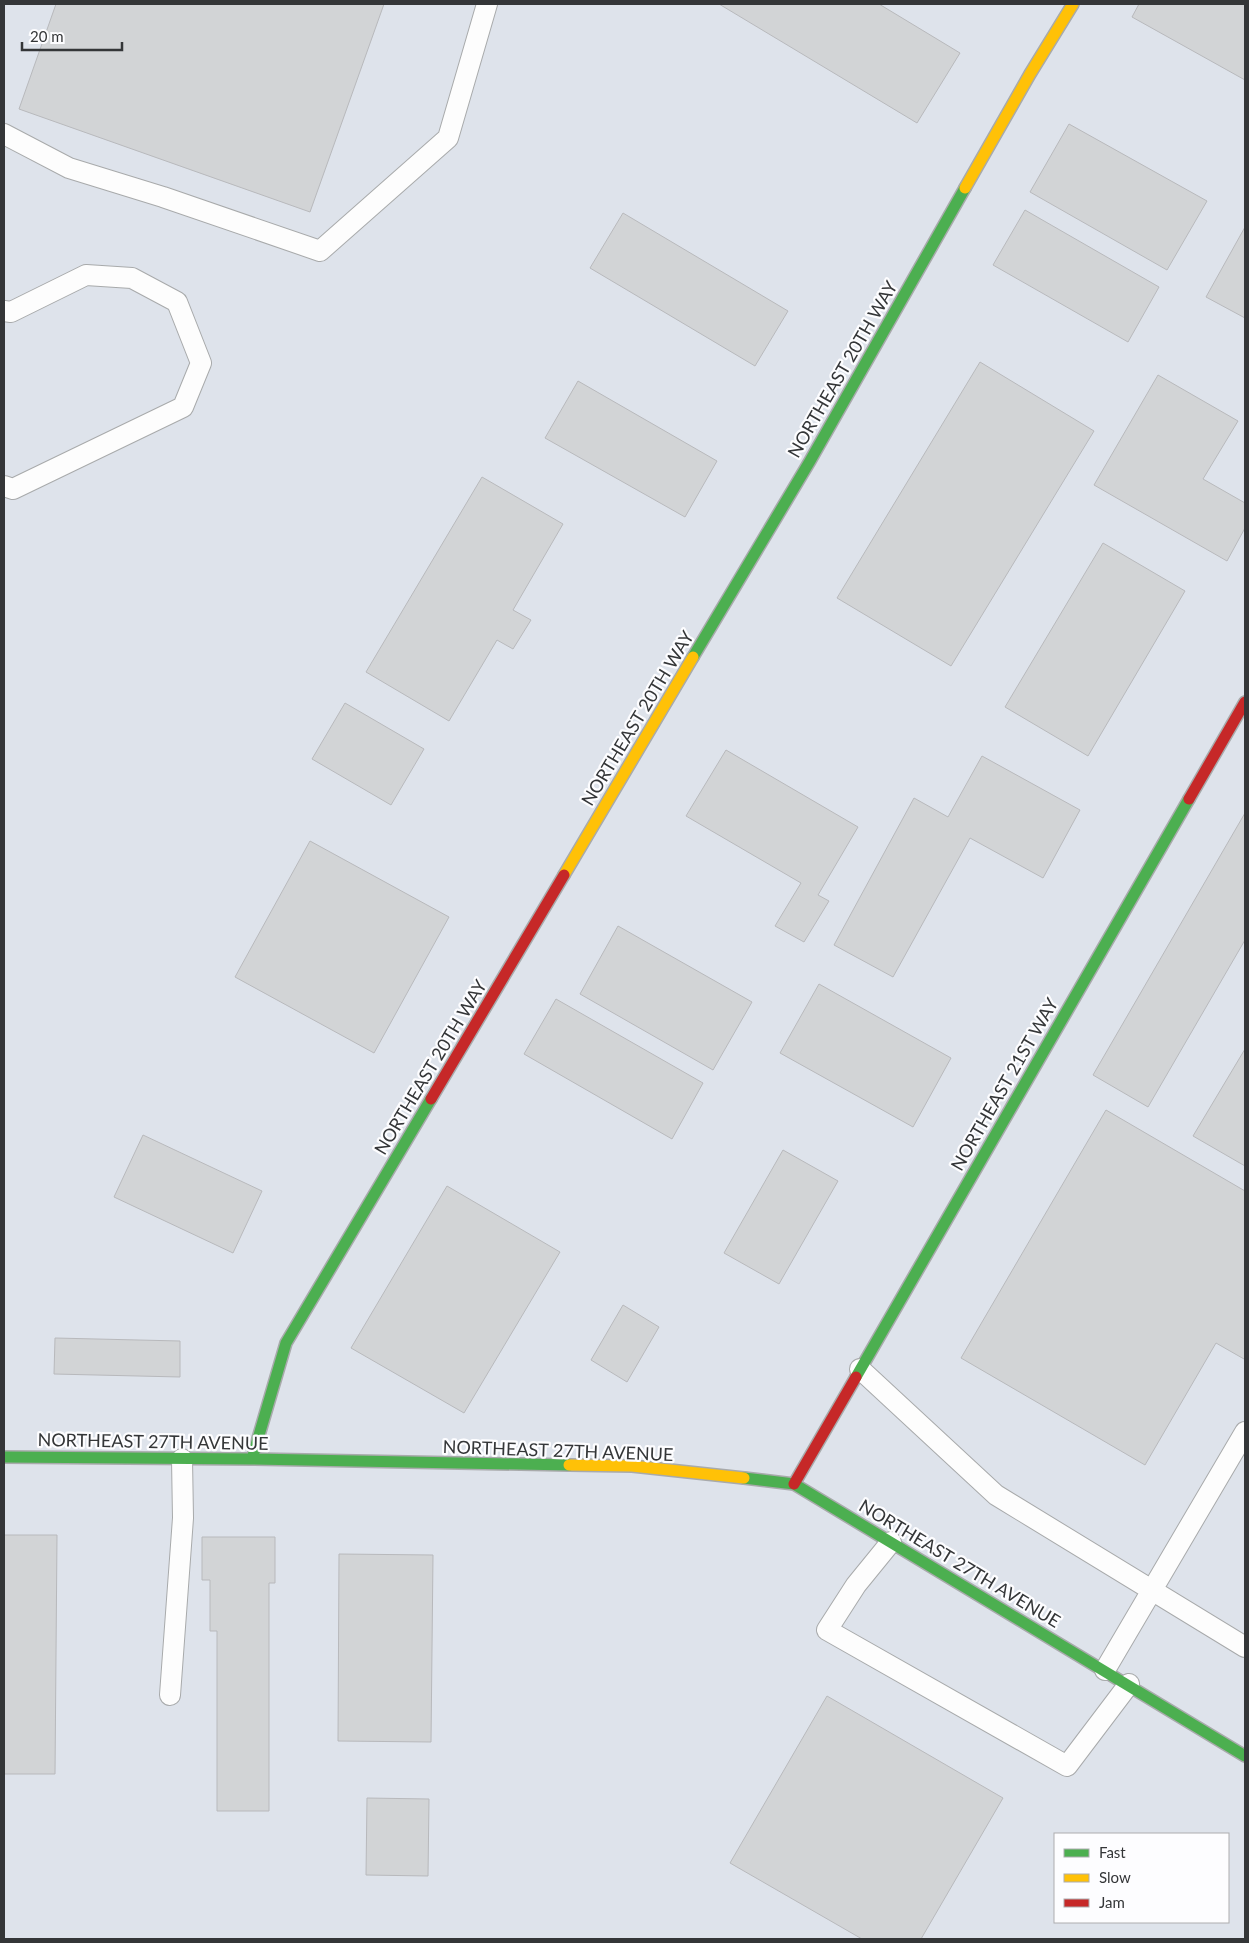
<svg xmlns="http://www.w3.org/2000/svg" width="1249" height="1943" viewBox="0 0 1249 1943" font-family="Lato,sans-serif">
<style>
.built{fill:#dee3eb;fill-rule:evenodd}
.building{fill:#d2d4d6;stroke:#b8b9bc}
.lines{fill:none;stroke-linecap:round;stroke-linejoin:round}
.lane-casing{stroke:#a8aaab;stroke-width:22}
.fast-casing{stroke:#a8aaab;stroke-width:14}
.slow-casing{stroke:#a8aaab;stroke-width:14}
.jam-casing{stroke:#a8aaab;stroke-width:14}
.lane{stroke:#fdfdfd;stroke-width:20}
.fast{stroke:#4caf50;stroke-width:11}
.slow{stroke:#ffc107;stroke-width:11}
.jam{stroke:#c62828;stroke-width:11}
.labels{text-anchor:middle;dominant-baseline:central;stroke-width:4.5;stroke-linejoin:round;paint-order:stroke}
.street-label{font-size:18px;fill:#343638;stroke:#fdfdff}
</style>
<rect width="100%" height="100%" fill="#eff1f4"/>
<!-- built -->
<path class="built" d="M 4,4 L 1245,4 L 1245,1939 L 4,1939 ZM 1055,1834 L 1228,1834 L 1228,1922 L 1055,1922 Z"/>
<!-- building -->
<path class="building" d="M 56,4 L 384,4 L 310,212 L 19,109 Z
M 719,4 L 879,4 L 960,53 L 917,123 Z
M 1139,4 L 1245,4 L 1245,80 L 1132,17 Z
M 1069,124 L 1207,201 L 1167,270 L 1030,192 Z
M 1025,210 L 1159,287 L 1128,342 L 993,265 Z
M 623,213 L 788,311 L 755,366 L 590,268 Z
M 1245,227 L 1245,318 L 1206,297 Z
M 980,362 L 1094,431 L 951,666 L 837,598 Z
M 1158,375 L 1238,421 L 1203,479 L 1245,503 L 1245,528 L 1227,561 L 1094,485 Z
M 578,381 L 717,461 L 685,517 L 545,438 Z
M 482,477 L 563,524 L 513,610 L 531,620 L 513,649 L 497,640 L 449,721 L 366,672 Z
M 1103,543 L 1185,591 L 1088,756 L 1005,707 Z
M 345,703 L 424,749 L 391,805 L 312,759 Z
M 726,750 L 858,827 L 818,895 L 829,901 L 804,942 L 775,926 L 801,883 L 686,816 Z
M 982,756 L 1080,810 L 1043,878 L 970,838 L 893,977 L 834,945 L 914,798 L 948,817 Z
M 1245,813 L 1245,940 L 1148,1107 L 1093,1075 Z
M 310,841 L 449,917 L 374,1053 L 235,977 Z
M 618,926 L 752,1002 L 713,1070 L 580,994 Z
M 819,984 L 951,1058 L 913,1127 L 780,1053 Z
M 556,999 L 703,1083 L 672,1139 L 524,1054 Z
M 1245,1049 L 1245,1166 L 1193,1136 Z
M 1106,1110 L 1245,1191 L 1245,1357 L 1244,1359 L 1216,1343 L 1145,1465 L 961,1358 Z
M 143,1135 L 262,1191 L 233,1253 L 114,1197 Z
M 783,1150 L 838,1181 L 779,1284 L 724,1253 Z
M 447,1186 L 560,1252 L 464,1413 L 351,1348 Z
M 623,1305 L 659,1327 L 627,1382 L 591,1360 Z
M 55,1338 L 180,1341 L 180,1377 L 54,1374 Z
M 4,1535 L 57,1535 L 55,1774 L 4,1774 Z
M 202,1537 L 275,1537 L 275,1583 L 269,1583 L 269,1811 L 217,1811 L 217,1631 L 210,1631 L 210,1580 L 202,1580 Z
M 339,1554 L 433,1555 L 431,1742 L 338,1741 Z
M 827,1696 L 1003,1798 L 921,1939 L 862,1939 L 730,1863 Z
M 367,1798 L 429,1799 L 428,1876 L 366,1875 Z"/>
<g class="lines">
<defs>
<path id="lane" d="M 4,134 L 69,168 L 163,197 L 320,251 L 448,138 L 487,4
M 4,311 L 11,312 L 86,275 L 132,278 L 177,302 L 201,363 L 183,407 L 13,489 L 4,486
M 860,1369 L 996,1495 L 1245,1647
M 891,1542 L 856,1585 L 827,1630 L 1067,1766 L 1129,1684
M 1105,1670 L 1245,1432
M 170,1695 L 183,1518 L 182,1459"/>
<path id="fast" d="M 693,657 L 810,461 L 965,188
M 856,1377 L 1189,799
M 4,1457 L 252,1459 L 569,1465
M 252,1459 L 286,1343 L 431,1099
M 744,1478 L 794,1484 L 1245,1756"/>
<path id="slow" d="M 965,188 L 1030,74 L 1073,4
M 564,875 L 693,657
M 569,1465 L 632,1466 L 744,1478"/>
<path id="jam" d="M 1189,799 L 1245,702
M 431,1099 L 564,875
M 794,1484 L 856,1377"/>
</defs>
<!-- lane casing -->
<use href="#lane" class="lane-casing"/>
<!-- fast casing -->
<use href="#fast" class="fast-casing"/>
<!-- slow casing -->
<use href="#slow" class="slow-casing"/>
<!-- jam casing -->
<use href="#jam" class="jam-casing"/>
<!-- lane -->
<use href="#lane" class="lane"/>
<!-- fast -->
<use href="#fast" class="fast"/>
<!-- slow -->
<use href="#slow" class="slow"/>
<!-- jam -->
<use href="#jam" class="jam"/>
</g>
<g class="labels">
<!-- street labels -->
<g class="street-label">
<text transform="translate(842 369) rotate(-60)">NORTHEAST 20TH WAY</text>
<text transform="translate(637 718) rotate(-59)">NORTHEAST 20TH WAY</text>
<text transform="translate(430 1067) rotate(-59)">NORTHEAST 20TH WAY</text>
<text transform="translate(1004 1084) rotate(-60)">NORTHEAST 21ST WAY</text>
<text transform="translate(153 1441) rotate(1)">NORTHEAST 27TH AVENUE</text>
<text transform="translate(558 1450) rotate(2)">NORTHEAST 27TH AVENUE</text>
<text transform="translate(960 1563) rotate(31)">NORTHEAST 27TH AVENUE</text>
</g>
</g>
<!-- border -->
<rect width="1249" height="1943" fill="none" stroke="#343638" stroke-width="10"/>
<!-- legend -->
<rect x="1054" y="1833" width="175" height="90" fill="#fdfdff" stroke="#adadaf"/>
<rect x="1064" y="1849" width="25" height="8" fill="#4caf50" stroke="#adadaf"/>
<text x="1099" y="1858" font-size="15" fill="#343638">Fast</text>
<rect x="1064" y="1874" width="25" height="8" fill="#ffc107" stroke="#adadaf"/>
<text x="1099" y="1883" font-size="15" fill="#343638">Slow</text>
<rect x="1064" y="1899" width="25" height="8" fill="#c62828" stroke="#adadaf"/>
<text x="1099" y="1908" font-size="15" fill="#343638">Jam</text>
<!-- scale -->
<path d="M22 42v8h100v-8" fill="none" stroke="#343638" stroke-width="2.5"/>
<text x="30" y="42" font-size="15" fill="#343638" stroke="#fdfdff" stroke-width="4" paint-order="stroke">20 m</text>
</svg>
